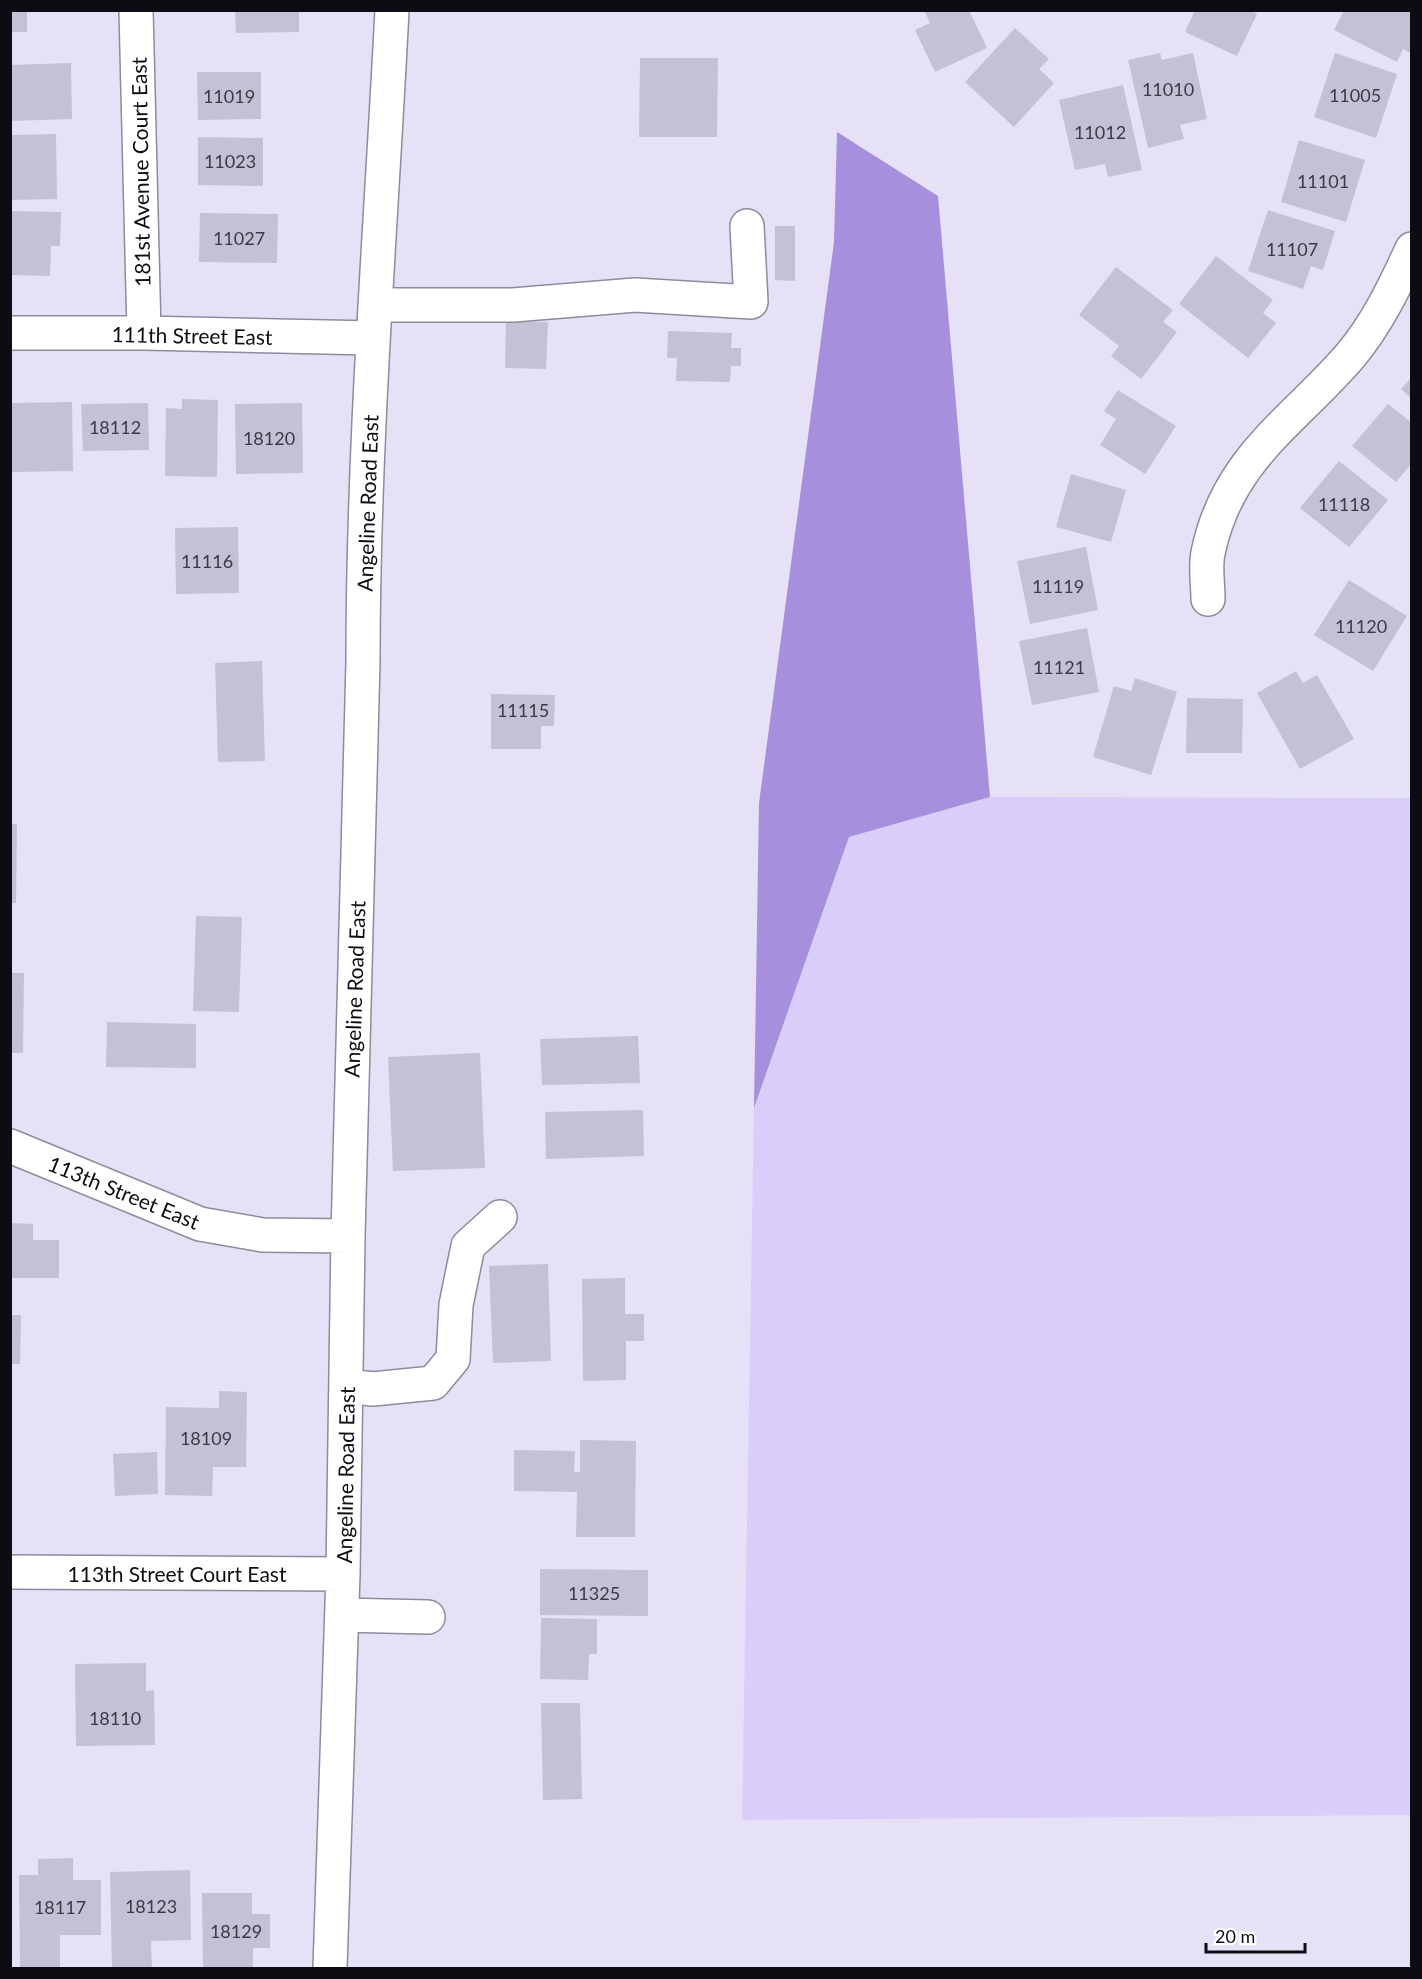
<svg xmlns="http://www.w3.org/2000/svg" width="1422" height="1979" viewBox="0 0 1422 1979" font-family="Lato,sans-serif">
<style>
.green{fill:#d9cef9}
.forest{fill:#a68fdd}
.building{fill:#c5c0d5}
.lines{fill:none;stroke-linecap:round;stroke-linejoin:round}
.minor-casing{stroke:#8f8a9d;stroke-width:36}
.minor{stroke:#fff;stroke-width:33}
.labels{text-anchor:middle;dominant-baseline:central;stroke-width:4.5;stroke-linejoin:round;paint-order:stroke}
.number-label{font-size:18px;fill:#3c3944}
.street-label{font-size:21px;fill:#0e0c13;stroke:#fff}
</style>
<rect width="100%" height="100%" fill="#e6e1f6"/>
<!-- green -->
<path class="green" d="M 990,797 L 1411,798 L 1411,1815 L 742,1820 L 754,1108 L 849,837 Z"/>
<!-- forest -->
<path class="forest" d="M 837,132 L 938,196 L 990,797 L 849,837 L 754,1108 L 759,803 L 834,242 Z"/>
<!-- building -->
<path class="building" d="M 10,10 L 27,10 L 27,32 L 10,32 Z
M 235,10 L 299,10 L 299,32 L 236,33 Z
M 924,10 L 969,10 L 987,48 L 935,72 L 915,30 L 930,23 Z
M 1195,10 L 1250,10 L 1257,14 L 1237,56 L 1185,32 Z
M 1344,10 L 1412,10 L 1412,54 L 1403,49 L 1397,62 L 1334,30 Z
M 1015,28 L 1049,59 L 1039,69 L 1054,83 L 1014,127 L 965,82 Z
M 1160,53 L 1162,60 L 1193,53 L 1207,119 L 1180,125 L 1184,139 L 1148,148 L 1128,60 Z
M 1335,53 L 1397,74 L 1376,138 L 1314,117 Z
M 640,58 L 718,58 L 717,137 L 639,137 Z
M 71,63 L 72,119 L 10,121 L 10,65 Z
M 197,72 L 261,72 L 261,119 L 198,120 Z
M 1123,85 L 1142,170 L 1108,177 L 1105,164 L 1075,170 L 1059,100 Z
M 56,134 L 57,199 L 10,200 L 10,135 Z
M 198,137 L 263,138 L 263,186 L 198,185 Z
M 1299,140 L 1365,160 L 1346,222 L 1281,202 Z
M 1268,210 L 1335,231 L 1323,270 L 1311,266 L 1303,289 L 1248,271 Z
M 10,211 L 61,212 L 60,246 L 51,246 L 50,276 L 10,275 Z
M 200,213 L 278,214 L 277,263 L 199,262 Z
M 775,226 L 795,226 L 795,281 L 775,280 Z
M 1216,256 L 1273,300 L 1263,313 L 1276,323 L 1248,358 L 1179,304 Z
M 1116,267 L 1173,310 L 1163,322 L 1177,332 L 1141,379 L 1111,356 L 1119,346 L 1079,315 Z
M 506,321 L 548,322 L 546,369 L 505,368 Z
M 668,331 L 732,333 L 731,348 L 741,348 L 741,366 L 731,366 L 730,382 L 676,381 L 677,358 L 667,358 Z
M 1412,377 L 1412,399 L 1401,389 Z
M 1118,390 L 1176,426 L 1145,474 L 1100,445 L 1116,419 L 1104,411 Z
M 182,399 L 218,400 L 217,477 L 165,476 L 166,408 L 182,409 Z
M 72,402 L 73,471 L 10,472 L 10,403 Z
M 148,403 L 149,450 L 83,451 L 81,404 Z
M 302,403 L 303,473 L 236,474 L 235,404 Z
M 1388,404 L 1412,423 L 1412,463 L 1396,482 L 1352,446 Z
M 1339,461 L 1388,500 L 1349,547 L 1300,508 Z
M 1071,474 L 1126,490 L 1111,542 L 1056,527 Z
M 238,527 L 239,593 L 176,594 L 175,528 Z
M 1086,547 L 1098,610 L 1030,624 L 1017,561 Z
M 1349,580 L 1407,616 L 1373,671 L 1314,635 Z
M 1087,628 L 1099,692 L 1032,705 L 1019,641 Z
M 262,661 L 265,761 L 218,762 L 215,663 Z
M 1296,671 L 1303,683 L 1317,675 L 1354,739 L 1300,769 L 1257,693 Z
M 1135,678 L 1177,692 L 1151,775 L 1093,757 L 1114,686 L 1131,691 Z
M 491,694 L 555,695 L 554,726 L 541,726 L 541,749 L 491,749 Z
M 1187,698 L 1243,699 L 1242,753 L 1186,753 Z
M 10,824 L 17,824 L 16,903 L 10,903 Z
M 196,916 L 242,917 L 239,1012 L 193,1011 Z
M 10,973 L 24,973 L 23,1053 L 10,1053 Z
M 107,1022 L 196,1024 L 196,1068 L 106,1067 Z
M 638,1036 L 640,1083 L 542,1085 L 540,1039 Z
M 480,1053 L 485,1168 L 393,1171 L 388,1057 Z
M 643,1110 L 644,1156 L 546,1159 L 545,1112 Z
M 10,1223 L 33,1224 L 33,1240 L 59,1240 L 59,1278 L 10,1278 Z
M 548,1264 L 551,1361 L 493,1363 L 489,1266 Z
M 625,1278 L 625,1314 L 644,1314 L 644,1341 L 626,1341 L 626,1380 L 583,1381 L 582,1279 Z
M 10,1315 L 21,1315 L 20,1364 L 10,1364 Z
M 219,1391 L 247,1392 L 246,1467 L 213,1467 L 212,1496 L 165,1495 L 166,1407 L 219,1408 Z
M 580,1440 L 636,1441 L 635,1537 L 576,1537 L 577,1492 L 514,1491 L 514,1450 L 575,1451 L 574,1472 L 580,1472 Z
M 157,1452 L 158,1494 L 115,1496 L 113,1454 Z
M 540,1569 L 648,1570 L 648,1616 L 540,1615 Z
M 541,1618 L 597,1619 L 597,1654 L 589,1654 L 588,1680 L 540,1679 Z
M 146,1663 L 146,1691 L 154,1690 L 155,1745 L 76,1746 L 75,1664 Z
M 541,1703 L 580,1703 L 582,1799 L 543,1800 Z
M 73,1858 L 73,1880 L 101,1880 L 101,1935 L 60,1935 L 60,1968 L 20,1968 L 19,1875 L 38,1875 L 38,1859 Z
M 190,1870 L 191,1940 L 151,1941 L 152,1968 L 112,1968 L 110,1872 Z
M 202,1893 L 252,1893 L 252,1914 L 270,1914 L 270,1948 L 253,1948 L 253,1968 L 203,1968 Z"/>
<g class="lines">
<defs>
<path id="minor" d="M 136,10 L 144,333
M 375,305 L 513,305 L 635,295 L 751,302 L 747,226
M 10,333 L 144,333 L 373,338
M 1208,599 C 1208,584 1205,567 1208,553 C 1227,459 1293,422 1350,356 C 1377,324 1395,286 1412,249
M 10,1146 L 200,1224 L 263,1235 L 348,1236
M 347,1386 L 373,1389 L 433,1383 L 453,1359 L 456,1305 L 468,1246 L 500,1217
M 10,1572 L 343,1574
M 342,1615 L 428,1617
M 330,1968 L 343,1574 L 348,1236 L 363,661 C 363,444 381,227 392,10"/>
</defs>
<!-- minor casing -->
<use href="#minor" class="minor-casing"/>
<!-- minor -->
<use href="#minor" class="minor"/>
</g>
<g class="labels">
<!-- number labels -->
<g class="number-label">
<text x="1168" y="89">11010</text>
<text x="1355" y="95">11005</text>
<text x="229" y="96">11019</text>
<text x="1100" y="132">11012</text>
<text x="230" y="161">11023</text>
<text x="1323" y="181">11101</text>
<text x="239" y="238">11027</text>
<text x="1292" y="249">11107</text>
<text x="115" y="427">18112</text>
<text x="269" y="438">18120</text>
<text x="1344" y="504">11118</text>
<text x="207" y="561">11116</text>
<text x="1058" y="586">11119</text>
<text x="1361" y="626">11120</text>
<text x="1059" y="667">11121</text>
<text x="523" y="710">11115</text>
<text x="206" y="1438">18109</text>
<text x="594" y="1593">11325</text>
<text x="115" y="1718">18110</text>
<text x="151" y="1906">18123</text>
<text x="60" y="1907">18117</text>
<text x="236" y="1931">18129</text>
</g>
<!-- street labels -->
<g class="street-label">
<text transform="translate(140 172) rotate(-91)">181st Avenue Court East</text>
<text transform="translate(192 335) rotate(1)">111th Street East</text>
<text transform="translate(367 503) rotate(-88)">Angeline Road East</text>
<text transform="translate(354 989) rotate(-88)">Angeline Road East</text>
<text transform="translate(124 1192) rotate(22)">113th Street East</text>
<text transform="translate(345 1475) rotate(-89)">Angeline Road East</text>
<text x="177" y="1573">113th Street Court East</text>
</g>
</g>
<!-- border -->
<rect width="1422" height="1979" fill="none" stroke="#0e0c13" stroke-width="24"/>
<!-- scale -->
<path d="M1206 1943v9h99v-9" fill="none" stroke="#0e0c13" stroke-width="3"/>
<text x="1215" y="1943" font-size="18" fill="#0e0c13" stroke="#ffffff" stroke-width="4.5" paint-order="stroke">20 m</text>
</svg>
